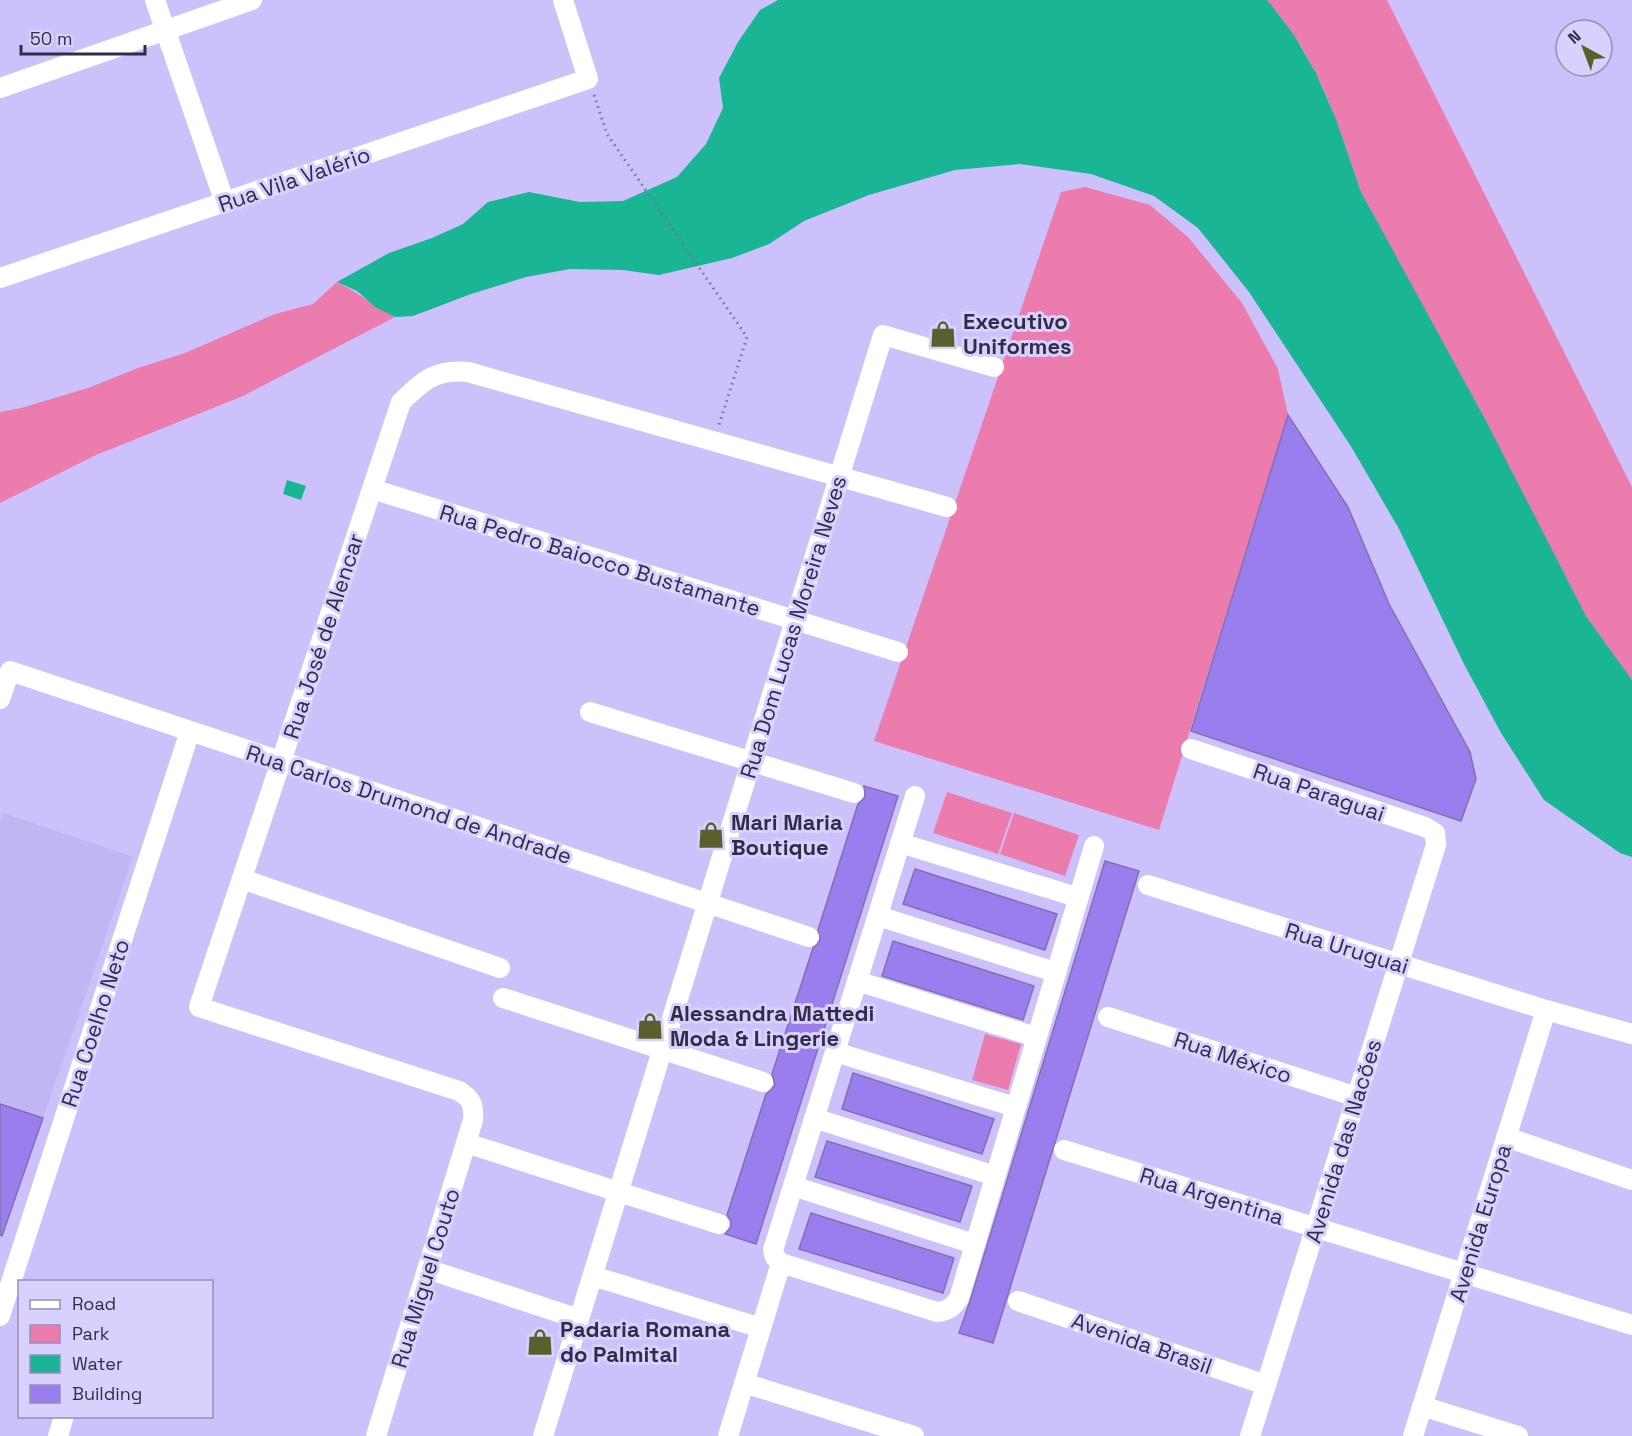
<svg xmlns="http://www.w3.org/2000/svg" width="1632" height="1436" viewBox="0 0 1632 1436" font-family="'Space Grotesk',sans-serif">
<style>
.built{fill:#c1b5f4}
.green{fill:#eb7cad}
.water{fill:#19b595}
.building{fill:#9a7eed;stroke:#8071b4;stroke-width:1.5}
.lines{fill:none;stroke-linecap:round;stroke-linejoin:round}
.path{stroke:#7a719b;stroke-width:3;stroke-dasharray:1.5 4.5;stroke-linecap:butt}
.minor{stroke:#fff;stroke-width:20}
.labels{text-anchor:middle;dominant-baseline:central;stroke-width:6;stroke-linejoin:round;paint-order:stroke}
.street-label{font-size:22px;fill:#322c48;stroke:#d8d0fd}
.poi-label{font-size:22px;font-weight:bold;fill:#322c48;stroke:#d8d0fd;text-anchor:start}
</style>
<rect width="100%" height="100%" fill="#ccc1fb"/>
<!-- built -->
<path class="built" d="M 3,813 L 133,857 L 43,1118 L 0,1104 L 0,823 Z"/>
<!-- green -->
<path class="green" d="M 1266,0 L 1387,0 L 1632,487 L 1632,680 L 1586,616 L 1361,192 C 1341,133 1323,72 1284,22 C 1278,14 1273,6 1266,0 Z
M 1085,187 L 1150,205 L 1188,237 L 1242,303 L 1278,369 L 1288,415 L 1159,830 L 874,741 L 1061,192 Z
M 337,282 C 358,292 374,307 395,317 L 243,396 L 96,455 L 0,503 L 0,412 L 21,408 L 88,388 L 138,368 L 185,353 L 275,314 L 313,304 Z
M 947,792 L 1012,813 L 998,854 L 933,833 Z
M 1014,813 L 1079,835 L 1065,876 L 1000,854 Z
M 985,1034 L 1021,1044 L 1008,1090 L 972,1080 Z"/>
<!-- water -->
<path class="water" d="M 778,0 L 1266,0 L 1269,2 L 1294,35 L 1316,73 L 1336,119 L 1361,192 L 1485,419 L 1586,616 L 1632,680 L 1632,857 L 1620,853 L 1544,800 L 1501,733 L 1464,664 L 1399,529 L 1352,448 L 1249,292 L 1198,228 L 1154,196 L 1091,174 L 1020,164 L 955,170 L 869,195 L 804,221 L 769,244 L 732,258 L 659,275 L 623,270 L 570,269 L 526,277 L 471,294 L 413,316 L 395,317 L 375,307 L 357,291 L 337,282 L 389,253 L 432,238 L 463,224 L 488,202 L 529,192 L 580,202 L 623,201 L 677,177 L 706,144 L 723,108 L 719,78 L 738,42 L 760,10 Z
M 287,480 L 306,486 L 301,500 L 283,494 Z"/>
<!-- building -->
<path class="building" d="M 1288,415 L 1348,507 L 1389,604 L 1470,752 L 1476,779 L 1461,821 L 1191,731 Z
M 864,786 L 898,796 L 756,1244 L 725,1234 L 731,1227 L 731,1221 L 727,1215 L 766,1094 L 771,1090 L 775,1085 L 772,1074 L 813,948 L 820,940 L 818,930 L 858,804 L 865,797 Z
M 1105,861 L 1139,871 L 993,1343 L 959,1333 L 970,1301 Z
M 915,869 L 1057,914 L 1045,950 L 903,904 Z
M 893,941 L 1034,986 L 1023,1020 L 882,976 Z
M 853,1073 L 994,1119 L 982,1154 L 842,1109 Z
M 0,1104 L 43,1118 L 2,1236 L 0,1235 Z
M 827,1141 L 972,1186 L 960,1222 L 815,1177 Z
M 811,1213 L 954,1258 L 943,1293 L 799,1249 Z"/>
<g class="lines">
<!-- path -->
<path class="path" d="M 594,95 L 607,134 L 747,337 L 719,425"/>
<!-- minor -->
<path class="minor" d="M 155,0 L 225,203
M 0,88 L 252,0
M 0,278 L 588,79 L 563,0
M 372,489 L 898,652
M 0,699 L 10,671 L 809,937
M 590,712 L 854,793
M 1191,749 L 1425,827 L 1435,833 L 1436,845 L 1250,1436
M 915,796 L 773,1250 L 775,1257 L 781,1263 L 937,1312 C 948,1311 953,1307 959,1298 L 1094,846
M 900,843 L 1077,897
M 242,879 L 500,968
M 1148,885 L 1546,1010 L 1632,1034
M 878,916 L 1055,972
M 857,981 L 1036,1037
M 503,998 L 763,1082
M 1108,1017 L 1357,1097
M 835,1052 L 1015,1107
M 814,1118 L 995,1176
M 1506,1137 L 1632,1180
M 466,1143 L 719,1224
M 1064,1150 L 1632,1325
M 793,1186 L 974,1244
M 427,1269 L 579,1319
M 593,1276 L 761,1328
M 1018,1301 L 1266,1385
M 0,1316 L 190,731
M 744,1383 L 914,1436
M 1422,1406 L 1518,1436
M 58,1436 L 64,1416
M 376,1436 L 473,1120 C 474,1105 472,1099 459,1091 L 199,1007 L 401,402 C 424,380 435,369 468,372 L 947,507
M 543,1436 L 883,335 L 994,367
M 728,1436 L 781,1263
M 1413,1436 L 1546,1010"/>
</g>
<!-- icons -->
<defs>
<symbol id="shop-bare" viewBox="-9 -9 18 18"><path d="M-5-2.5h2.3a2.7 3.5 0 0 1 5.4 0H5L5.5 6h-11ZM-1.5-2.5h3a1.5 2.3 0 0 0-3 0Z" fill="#5b5f2d" stroke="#d8d0fd" stroke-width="2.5" paint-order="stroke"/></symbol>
</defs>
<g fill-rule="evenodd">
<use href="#shop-bare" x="924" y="315" width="38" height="38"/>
<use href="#shop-bare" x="692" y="816" width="38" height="38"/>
<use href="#shop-bare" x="631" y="1007" width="38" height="38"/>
<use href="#shop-bare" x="521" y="1323" width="38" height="38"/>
</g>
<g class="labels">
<!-- street labels -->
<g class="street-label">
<text transform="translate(294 179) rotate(-19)">Rua Vila Valério</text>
<text transform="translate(600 560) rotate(17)">Rua Pedro Baiocco Bustamante</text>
<text transform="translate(793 627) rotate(-73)">Rua Dom Lucas Moreira Neves</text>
<text transform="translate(323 636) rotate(-72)">Rua José de Alencar</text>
<text transform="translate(1319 792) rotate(19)">Rua Paraguai</text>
<text transform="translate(409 804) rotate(18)">Rua Carlos Drumond de Andrade</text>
<text transform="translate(1347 948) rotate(17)">Rua Uruguai</text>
<text transform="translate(95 1023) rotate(-72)">Rua Coelho Neto</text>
<text transform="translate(1233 1057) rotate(18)">Rua México</text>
<text transform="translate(1343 1141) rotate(-73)">Avenida das Nacões</text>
<text transform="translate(1212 1196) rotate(17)">Rua Argentina</text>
<text transform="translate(1480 1223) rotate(-73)">Avenida Europa</text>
<text transform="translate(425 1278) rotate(-73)">Rua Miguel Couto</text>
<text transform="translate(1142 1343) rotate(19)">Avenida Brasil</text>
</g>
<!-- poi labels -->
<g class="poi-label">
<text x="963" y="321">Executivo<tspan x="963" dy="25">Uniformes</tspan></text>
<text x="731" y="822">Mari Maria<tspan x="731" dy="25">Boutique</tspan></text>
<text x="670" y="1013">Alessandra Mattedi<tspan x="670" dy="25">Moda &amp; Lingerie</tspan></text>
<text x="560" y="1329">Padaria Romana<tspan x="560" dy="25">do Palmital</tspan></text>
</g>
</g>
<!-- legend -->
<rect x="18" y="1280" width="195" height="138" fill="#d8d0fd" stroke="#968eb5" stroke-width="1.5"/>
<rect x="30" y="1300" width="30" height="9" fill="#ffffff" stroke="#968eb5" stroke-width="1.5"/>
<text x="72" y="1310" font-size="18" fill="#322c48">Road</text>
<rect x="30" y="1325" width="30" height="18" fill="#eb7cad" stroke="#968eb5" stroke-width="1.5"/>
<text x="72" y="1340" font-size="18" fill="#322c48">Park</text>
<rect x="30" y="1355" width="30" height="18" fill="#19b595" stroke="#968eb5" stroke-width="1.5"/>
<text x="72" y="1370" font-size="18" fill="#322c48">Water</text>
<rect x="30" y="1385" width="30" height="18" fill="#9a7eed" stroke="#968eb5" stroke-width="1.5"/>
<text x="72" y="1400" font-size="18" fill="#322c48">Building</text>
<!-- north arrow -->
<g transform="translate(1584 48) rotate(319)"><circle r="28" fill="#d8d0fd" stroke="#968eb5" stroke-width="1.5"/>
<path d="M0-4.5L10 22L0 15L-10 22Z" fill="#5b5f2d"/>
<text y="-9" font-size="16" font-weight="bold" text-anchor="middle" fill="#322c48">N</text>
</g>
<!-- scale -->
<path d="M21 45v9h124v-9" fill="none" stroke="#322c48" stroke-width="3"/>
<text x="30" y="45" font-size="18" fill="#322c48" stroke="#d8d0fd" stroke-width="4.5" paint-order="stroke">50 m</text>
</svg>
